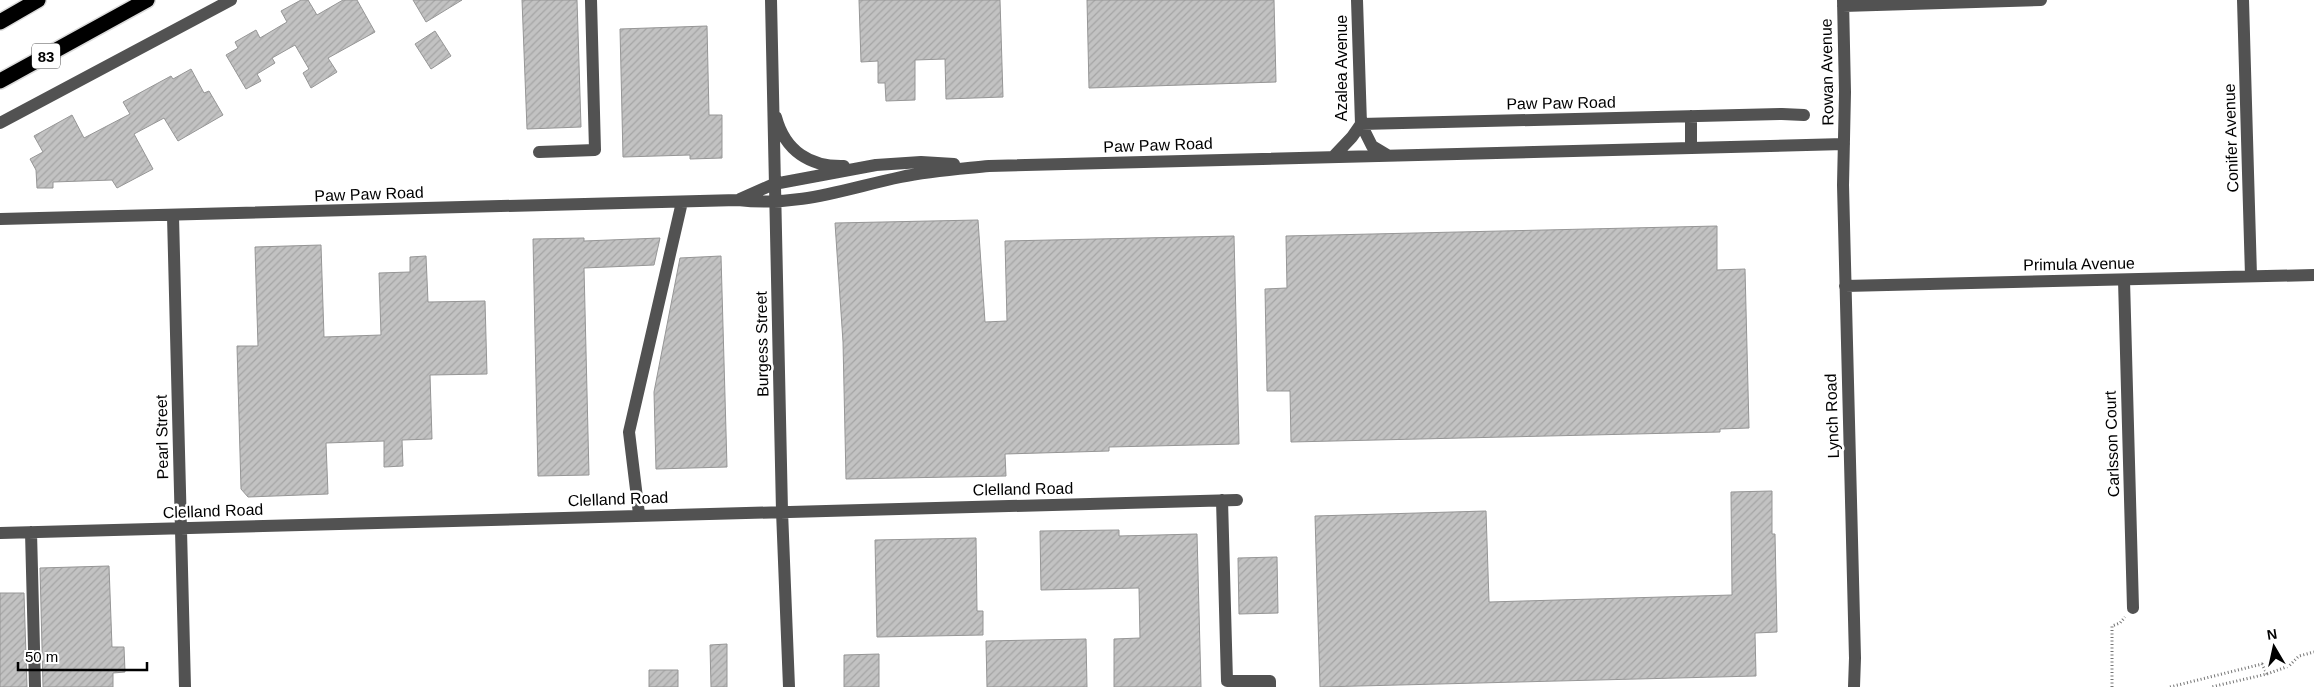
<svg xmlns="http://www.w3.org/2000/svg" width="2314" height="687" viewBox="0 0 2314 687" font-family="Helvetica,sans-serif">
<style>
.building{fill:url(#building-hatch);stroke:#969696}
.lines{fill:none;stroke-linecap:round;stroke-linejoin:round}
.highway-casing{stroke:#dbdbdb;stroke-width:18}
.path{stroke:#747474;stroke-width:3;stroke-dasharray:1 2.5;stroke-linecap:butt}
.minor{stroke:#525252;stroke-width:12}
.highway{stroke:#000;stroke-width:15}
.labels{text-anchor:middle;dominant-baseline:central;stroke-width:5;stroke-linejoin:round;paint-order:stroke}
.shield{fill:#fff;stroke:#4c4c4c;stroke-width:1}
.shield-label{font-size:15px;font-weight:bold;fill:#000}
.street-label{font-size:16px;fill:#000;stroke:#fff}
</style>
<defs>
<pattern id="building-hatch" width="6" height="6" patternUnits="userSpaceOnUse" patternTransform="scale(1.25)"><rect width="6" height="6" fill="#c2c2c2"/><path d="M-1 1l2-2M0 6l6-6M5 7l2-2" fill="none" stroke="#a5a5a5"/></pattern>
</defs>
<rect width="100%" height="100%" fill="#fff"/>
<!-- building -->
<path class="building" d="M 301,0 L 308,0 L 317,15 L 343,0 L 357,0 L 375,32 L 328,58 L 337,72 L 311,88 L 303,73 L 309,69 L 295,45 L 272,58 L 275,63 L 257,74 L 261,81 L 246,89 L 226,55 L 238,48 L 235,42 L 256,30 L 260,38 L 287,22 L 281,11 Z
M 413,0 L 462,0 L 426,22 Z
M 522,0 L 577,0 L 581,127 L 527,129 Z
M 859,0 L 1000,0 L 1003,97 L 946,99 L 945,59 L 915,60 L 915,100 L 886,101 L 885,83 L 878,83 L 878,61 L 861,62 Z
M 1087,0 L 1274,0 L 1276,82 L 1089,88 Z
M 707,26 L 709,115 L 722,115 L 722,158 L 690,159 L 690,155 L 623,157 L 620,29 Z
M 435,31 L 451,56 L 431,69 L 415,44 Z
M 191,69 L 204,93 L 209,91 L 223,115 L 178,141 L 164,118 L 134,134 L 153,169 L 117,188 L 112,180 L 53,182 L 53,188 L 37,188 L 36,170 L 30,159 L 43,152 L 34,136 L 72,115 L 84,138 L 130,114 L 123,102 L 171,76 L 173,79 Z
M 978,220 L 985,322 L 1007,321 L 1005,241 L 1234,236 L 1239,444 L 1109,447 L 1109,451 L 1005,454 L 1006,476 L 846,479 L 843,342 L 835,223 Z
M 1717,226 L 1717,270 L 1745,269 L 1749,428 L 1720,429 L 1720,432 L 1291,442 L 1290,391 L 1267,391 L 1265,289 L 1287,288 L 1286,236 Z
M 584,238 L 584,241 L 660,238 L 654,265 L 584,268 L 589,475 L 538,476 L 533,239 Z
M 321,245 L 324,337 L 381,335 L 379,273 L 410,272 L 410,257 L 426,256 L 428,302 L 485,301 L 487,374 L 430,375 L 432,439 L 402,440 L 403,466 L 384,467 L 384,441 L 326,443 L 328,494 L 248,497 L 241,489 L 237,346 L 258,346 L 255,247 Z
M 721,256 L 727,467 L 656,469 L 654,392 L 680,258 Z
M 1772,491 L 1772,534 L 1775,534 L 1777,632 L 1755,633 L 1756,676 L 1320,687 L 1315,516 L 1486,511 L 1489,602 L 1732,595 L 1731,492 Z
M 1119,530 L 1119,536 L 1197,534 L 1201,687 L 1114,687 L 1114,639 L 1140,638 L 1139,588 L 1041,590 L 1040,531 Z
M 976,538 L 977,611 L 983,611 L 983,635 L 877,637 L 875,540 Z
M 1277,557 L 1278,613 L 1239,614 L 1238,558 Z
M 109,566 L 112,647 L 124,647 L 125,672 L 113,673 L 113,687 L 43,687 L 40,568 Z
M 0,593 L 24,593 L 27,687 L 0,687 Z
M 1086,639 L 1087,687 L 987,687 L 986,641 Z
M 727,644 L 727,687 L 711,687 L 710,645 Z
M 879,654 L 879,687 L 844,687 L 844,655 Z
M 649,670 L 678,670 L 678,687 L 649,687 Z"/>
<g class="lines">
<defs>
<path id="highway" d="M 0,22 L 38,0
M 0,81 L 147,0"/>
</defs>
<!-- highway casing -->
<use href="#highway" class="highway-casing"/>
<!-- path -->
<path class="path" d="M 2267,674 L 2289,666 L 2299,656 L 2314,652
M 2112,687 L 2112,626 L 2120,623 L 2125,617
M 2170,687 L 2262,664 L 2267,674 L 2211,687"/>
<!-- minor -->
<path class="minor" d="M 771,0 L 782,511 L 789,687
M 1843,0 L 1845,92 L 1843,185 L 1855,658 L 1854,687
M 2243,0 L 2251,276
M 1843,6 L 2041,0
M 1691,116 L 1691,148
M 776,117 C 785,151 810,167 844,166
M 0,123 L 231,0
M 1361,124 L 1782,114 L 1804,115
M 1361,124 L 1372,146 L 1387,155
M 539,152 L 595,150 L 591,0
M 1334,156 L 1352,137 L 1361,124 L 1357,0
M 740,199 L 774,184 L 876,165 L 921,162 L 954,164
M 173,216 L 185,687
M 0,219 L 738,200 C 799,207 844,189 901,177 C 930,171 960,169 989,166 L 1844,144
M 2124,280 L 2133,608
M 1845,286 L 2314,275
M 1222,500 L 1227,681 L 1270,681 L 1270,687
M 639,514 L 629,432 L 682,202
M 31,532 L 35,687
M 0,533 L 1237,500"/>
<!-- highway -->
<use href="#highway" class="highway"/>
</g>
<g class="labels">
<!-- shield labels -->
<rect class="shield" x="32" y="43.5" width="28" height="25" rx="4"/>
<g class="shield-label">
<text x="46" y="56">83</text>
</g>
<!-- street labels -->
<g class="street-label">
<text transform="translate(1341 68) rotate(-90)">Azalea Avenue</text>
<text transform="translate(1827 72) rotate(-91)">Rowan Avenue</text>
<text transform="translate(1561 103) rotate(-1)">Paw Paw Road</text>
<text transform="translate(2231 138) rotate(-92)">Conifer Avenue</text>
<text transform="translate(1158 145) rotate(-2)">Paw Paw Road</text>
<text transform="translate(369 194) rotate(-2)">Paw Paw Road</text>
<text transform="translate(2079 264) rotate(-1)">Primula Avenue</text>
<text transform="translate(762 344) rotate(-91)">Burgess Street</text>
<text transform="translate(1832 416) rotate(-92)">Lynch Road</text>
<text transform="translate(162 437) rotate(-91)">Pearl Street</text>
<text transform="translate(2112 444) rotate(-92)">Carlsson Court</text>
<text transform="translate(1023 489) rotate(-1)">Clelland Road</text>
<text transform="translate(618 499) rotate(-2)">Clelland Road</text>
<text transform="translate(213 511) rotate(-2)">Clelland Road</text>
</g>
</g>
<!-- north arrow -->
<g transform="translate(2274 647) rotate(351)" stroke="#ffffff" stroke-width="4" paint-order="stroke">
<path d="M0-4L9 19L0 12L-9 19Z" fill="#000000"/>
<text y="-8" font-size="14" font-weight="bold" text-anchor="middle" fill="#000000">N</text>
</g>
<!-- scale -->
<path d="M18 662v8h129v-8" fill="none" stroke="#000000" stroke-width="2.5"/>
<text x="25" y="662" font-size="15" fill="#000000" stroke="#ffffff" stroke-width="4" paint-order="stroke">50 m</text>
</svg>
